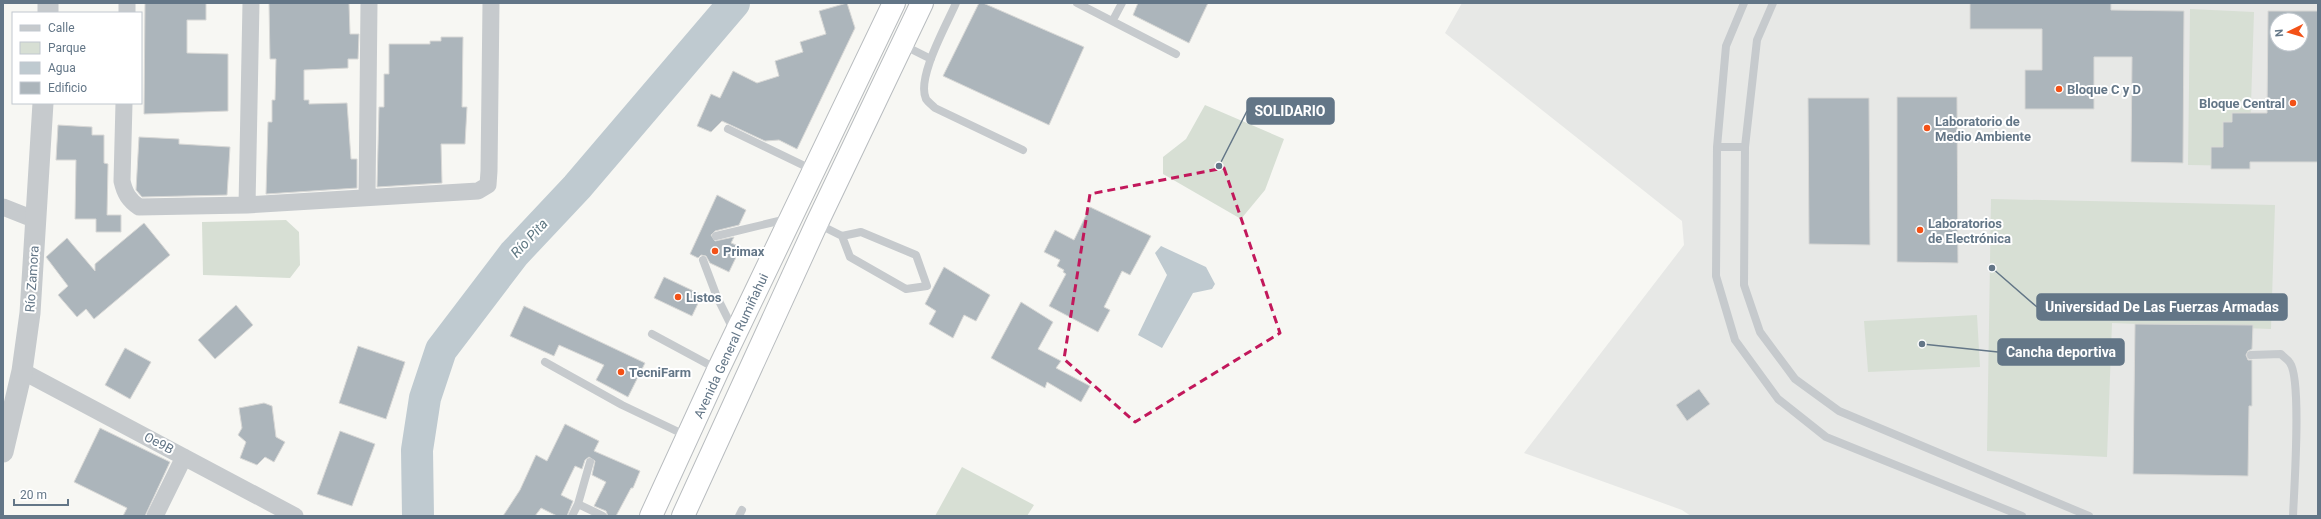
<svg xmlns="http://www.w3.org/2000/svg" width="2321" height="519" viewBox="0 0 2321 519" font-family="Roboto,sans-serif">
<style>
.built{fill:#e7e8e6;fill-rule:evenodd}
.green{fill:#d7dfd4}
.water{fill:#bfcad0}
.lines{fill:none;stroke-linecap:round;stroke-linejoin:round}
.river{stroke:#bfcad0;stroke-width:32}
.building{fill:#acb5bb;stroke:#d8d8d6;fill-rule:evenodd}
.trunk-casing{stroke:#b8bcbf;stroke-width:24}
.service{stroke:#c6cacd;stroke-width:8}
.minor{stroke:#c6cacd;stroke-width:17}
.tertiary{stroke:#c6cacd;stroke-width:21}
.trunk{stroke:#fff;stroke-width:22}
.marked{fill:none;stroke:#c2185b;stroke-width:3;stroke-dasharray:8 5;stroke-linejoin:round}
.poi-dot{fill:#f35117;stroke:#fff;stroke-width:1.5}
.labels{text-anchor:middle;dominant-baseline:central;stroke-width:4;stroke-linejoin:round;paint-order:stroke}
.poi-label{font-size:13px;font-weight:bold;fill:#637687;stroke:#fff;text-anchor:start}
.street-label{font-size:13px;fill:#637687;stroke:#fff}
.water-label{font-size:14px;font-style:italic;fill:#5f7883;stroke:#fff}
.leader{fill:none;stroke:#637687;stroke-width:1.5}
.callout-dot{fill:#637687;stroke:#fff;stroke-width:1.5}
.callout{fill:#637687;stroke:#637687;stroke-width:1.5}
.callout-label{font-size:14px;text-anchor:middle;font-weight:bold;fill:#fff}
</style>
<rect width="100%" height="100%" fill="#f7f7f3"/>
<!-- built -->
<path class="built" d="M 1462,3 L 2318,3 L 2318,516 L 1691,516 L 1682,510 L 1524,453 L 1684,245 L 1682,221 L 1445,33 ZM 2277,20 L 2301,20 L 2301,44 L 2277,44 Z"/>
<!-- green -->
<path class="green" d="M 2190,9 L 2254,12 L 2249,166 L 2188,165 Z
M 1205,105 L 1284,139 L 1265,190 L 1241,219 L 1163,174 L 1163,157 L 1186,139 Z
M 1991,199 L 2275,205 L 2271,329 L 2112,323 L 2107,457 L 1987,451 Z
M 286,220 L 299,232 L 300,265 L 290,278 L 203,275 L 202,222 Z
M 1977,315 L 1980,367 L 1868,372 L 1864,321 Z
M 962,467 L 1034,505 L 1027,516 L 935,516 Z"/>
<!-- water -->
<path class="water" d="M 1161,246 L 1206,267 L 1215,284 L 1212,289 L 1193,293 L 1162,348 L 1138,335 L 1167,275 L 1155,253 Z"/>
<g class="lines">
<!-- river -->
<path class="river" d="M 418,516 L 417,450 L 425,398 L 441,350 L 514,254 L 577,187 L 734,3"/>
</g>
<!-- building -->
<path class="building" d="M 145,3 L 206,3 L 206,20 L 187,20 L 187,53 L 228,54 L 228,111 L 144,114 Z
M 269,3 L 349,3 L 350,34 L 359,34 L 358,59 L 348,59 L 348,68 L 304,70 L 304,100 L 309,100 L 309,104 L 347,103 L 351,159 L 357,159 L 357,188 L 266,194 L 268,122 L 272,122 L 272,100 L 275,100 L 276,59 L 270,59 Z
M 847,3 L 855,28 L 797,149 L 779,140 L 765,141 L 722,121 L 711,132 L 697,126 L 711,94 L 720,98 L 733,71 L 757,83 L 779,76 L 775,61 L 803,52 L 800,42 L 826,34 L 819,11 Z
M 979,3 L 983,3 L 1084,47 L 1049,125 L 943,76 Z
M 1138,3 L 1208,3 L 1189,43 L 1133,15 Z
M 1970,3 L 2111,3 L 2111,10 L 2184,11 L 2183,163 L 2131,162 L 2132,57 L 2094,57 L 2094,109 L 2025,109 L 2025,70 L 2042,70 L 2042,29 L 1970,29 Z
M 2268,11 L 2318,11 L 2318,162 L 2250,162 L 2250,169 L 2211,169 L 2211,147 L 2223,147 L 2223,122 L 2232,122 L 2232,113 L 2267,113 ZM 2277,20 L 2301,20 L 2301,44 L 2277,44 Z
M 441,37 L 463,37 L 462,107 L 467,107 L 465,144 L 441,144 L 442,183 L 377,187 L 379,107 L 384,107 L 384,74 L 389,74 L 389,44 L 430,44 L 430,41 L 441,41 Z
M 1897,97 L 1957,97 L 1958,263 L 1897,262 Z
M 1808,98 L 1869,98 L 1870,245 L 1809,244 Z
M 58,125 L 92,127 L 92,135 L 104,135 L 104,163 L 108,164 L 107,215 L 121,215 L 121,232 L 96,232 L 96,219 L 75,219 L 76,160 L 56,160 Z
M 139,137 L 179,139 L 179,144 L 230,147 L 227,195 L 142,197 L 136,190 Z
M 717,195 L 746,210 L 739,225 L 715,231 L 711,235 L 715,241 L 734,237 L 731,243 L 741,247 L 729,272 L 710,263 L 706,256 L 701,255 L 698,258 L 690,254 Z
M 1090,207 L 1151,236 L 1130,275 L 1122,271 L 1104,307 L 1110,310 L 1098,332 L 1049,306 L 1066,274 L 1063,272 L 1064,270 L 1057,266 L 1060,260 L 1044,252 L 1055,230 L 1074,240 Z
M 144,223 L 170,255 L 94,319 L 86,309 L 77,317 L 58,295 L 68,286 L 46,257 L 67,238 L 95,271 L 95,264 Z
M 944,267 L 990,295 L 976,321 L 964,315 L 953,338 L 929,324 L 936,311 L 925,304 Z
M 664,277 L 702,295 L 692,316 L 654,298 Z
M 1021,302 L 1053,322 L 1038,349 L 1061,361 L 1056,368 L 1090,386 L 1081,402 L 1047,382 L 1045,388 L 991,358 Z
M 236,305 L 253,325 L 215,359 L 198,340 Z
M 524,306 L 645,363 L 628,397 L 596,380 L 604,365 L 559,345 L 554,356 L 510,336 Z
M 2135,324 L 2253,325 L 2252,349 L 2248,351 L 2246,355 L 2248,360 L 2252,360 L 2252,406 L 2249,406 L 2248,476 L 2133,474 Z
M 358,346 L 405,362 L 386,419 L 339,403 Z
M 125,348 L 151,362 L 130,399 L 105,385 Z
M 1699,389 L 1710,404 L 1687,421 L 1676,405 Z
M 264,403 L 272,406 L 276,437 L 285,442 L 274,462 L 265,457 L 257,465 L 240,458 L 246,442 L 238,435 L 242,428 L 239,408 Z
M 565,424 L 599,441 L 594,451 L 640,471 L 633,488 L 631,488 L 616,516 L 608,516 L 606,511 L 594,506 L 606,482 L 592,475 L 595,461 L 589,457 L 585,460 L 582,469 L 575,466 L 561,495 L 573,501 L 567,516 L 557,516 L 541,508 L 535,516 L 503,516 L 520,490 L 536,455 L 547,461 Z
M 100,428 L 170,462 L 145,516 L 123,516 L 127,508 L 74,482 Z
M 340,431 L 375,444 L 352,506 L 317,494 Z"/>
<g class="lines">
<defs>
<path id="trunk" d="M 651,516 L 718,370 L 894,3
M 683,516 L 817,223 L 922,3"/>
</defs>
<!-- trunk casing -->
<use href="#trunk" class="trunk-casing"/>
<!-- service -->
<path class="service" d="M 956,3 C 947,24 916,78 926,99 C 928,102 932,105 935,108 L 1023,150
M 1077,3 L 1176,54
M 1744,3 L 1726,46 L 1717,147 L 1716,276 L 1735,340 L 1778,399 L 1826,437 L 2022,516
M 1773,3 L 1757,40 L 1745,147 L 1744,285 L 1760,332 L 1795,379 L 1839,411 L 2089,516
M 1113,20 L 1122,3
M 903,45 L 931,59
M 728,129 L 813,170
M 1717,147 L 1745,147
M 818,224 L 842,236 L 861,232 L 916,255 L 927,286 L 906,289 L 850,257 L 842,236
M 716,236 L 787,219
M 703,260 L 717,297 L 734,331
M 652,334 L 717,369
M 2251,355 L 2281,354 C 2283,357 2288,359 2290,363 C 2302,380 2294,490 2293,516
M 545,362 L 622,405 L 687,436
M 578,504 L 603,516
M 572,516 L 578,504 L 590,462
M 739,516 L 742,510"/>
<!-- minor -->
<path class="minor" d="M 127,13 L 127,3
M 124,103 L 122,181 C 125,194 129,200 139,207 L 247,205 L 478,191 L 488,185 L 489,171 L 491,3
M 367,197 L 369,3
M 247,205 L 251,3
M 3,207 L 36,220
M 22,371 L 295,516
M 155,516 L 184,457"/>
<!-- tertiary -->
<path class="tertiary" d="M 48,13 L 48,3
M 3,452 L 22,371 L 30,313 L 43,103"/>
<!-- trunk -->
<use href="#trunk" class="trunk"/>
</g>
<!-- marked area -->
<path class="marked" d="M 1224,168 L 1280,333 L 1135,422 L 1064,359 L 1090,194 Z"/>
<!-- markers -->
<g class="poi-dot">
<circle cx="2059" cy="89" r="4"/>
<circle cx="2293" cy="103" r="4"/>
<circle cx="1927" cy="128" r="4"/>
<circle cx="1920" cy="230" r="4"/>
<circle cx="715" cy="251" r="4"/>
<circle cx="678" cy="297" r="4"/>
<circle cx="621" cy="372" r="4"/>
</g>
<g class="labels">
<!-- poi labels -->
<g class="poi-label">
<text x="2067" y="89">Bloque C y D</text>
<text x="2285" y="103" text-anchor="end">Bloque Central</text>
<text x="1935" y="121">Laboratorio de<tspan x="1935" dy="15">Medio Ambiente</tspan></text>
<text x="1928" y="223">Laboratorios<tspan x="1928" dy="15">de Electrónica</tspan></text>
<text x="723" y="251">Primax</text>
<text x="686" y="297">Listos</text>
<text x="629" y="372">TecniFarm</text>
</g>
<!-- street labels -->
<g class="street-label">
<text transform="translate(32 279) rotate(-86)">Río Zamora</text>
<text transform="translate(731 346) rotate(-65)">Avenida General Rumiñahui</text>
<text transform="translate(159 443) rotate(28)">Oe9B</text>
</g>
<!-- water labels -->
<g class="water-label">
<text transform="translate(529 238) rotate(-47)">Río Pita</text>
</g>
</g>
<!-- callouts -->
<path class="leader" d="M1219 166L1247 111M1992 268L2037 307M1922 344L1998 352"/>
<g class="callout-dot">
<circle cx="1219" cy="166" r="4"/>
<circle cx="1992" cy="268" r="4"/>
<circle cx="1922" cy="344" r="4"/>
</g>
<g class="callout">
<rect x="1247" y="98" width="87" height="26" rx="4"/>
<rect x="2037" y="294" width="250" height="26" rx="4"/>
<rect x="1998" y="339" width="126" height="26" rx="4"/>
</g>
<g class="callout-label">
<text x="1290" y="116">SOLIDARIO</text>
<text x="2162" y="312">Universidad De Las Fuerzas Armadas</text>
<text x="2061" y="357">Cancha deportiva</text>
</g>
<!-- border -->
<rect width="2321" height="519" fill="none" stroke="#637687" stroke-width="8"/>
<!-- legend -->
<rect x="12" y="12" width="130" height="92" fill="#ffffff" stroke="#c1c8cf"/>
<rect x="20" y="25" width="20" height="6" fill="#c6cacd" stroke="#c1c8cf"/>
<text x="48" y="32" font-size="12" fill="#637687">Calle</text>
<rect x="20" y="42" width="20" height="12" fill="#d7dfd4" stroke="#c1c8cf"/>
<text x="48" y="52" font-size="12" fill="#637687">Parque</text>
<rect x="20" y="62" width="20" height="12" fill="#bfcad0" stroke="#c1c8cf"/>
<text x="48" y="72" font-size="12" fill="#637687">Agua</text>
<rect x="20" y="82" width="20" height="12" fill="#acb5bb" stroke="#c1c8cf"/>
<text x="48" y="92" font-size="12" fill="#637687">Edificio</text>
<!-- north arrow -->
<g transform="translate(2289 32) rotate(265)"><circle r="19" fill="#ffffff" stroke="#c1c8cf"/>
<path d="M0-3L7 15L0 10L-7 15Z" fill="#f35117"/>
<text y="-6" font-size="11" font-weight="bold" text-anchor="middle" fill="#637687">N</text>
</g>
<!-- scale -->
<path d="M14 499v6h54v-6" fill="none" stroke="#637687" stroke-width="2"/>
<text x="20" y="499" font-size="12" fill="#637687" stroke="#ffffff" stroke-width="3" paint-order="stroke">20 m</text>
</svg>
